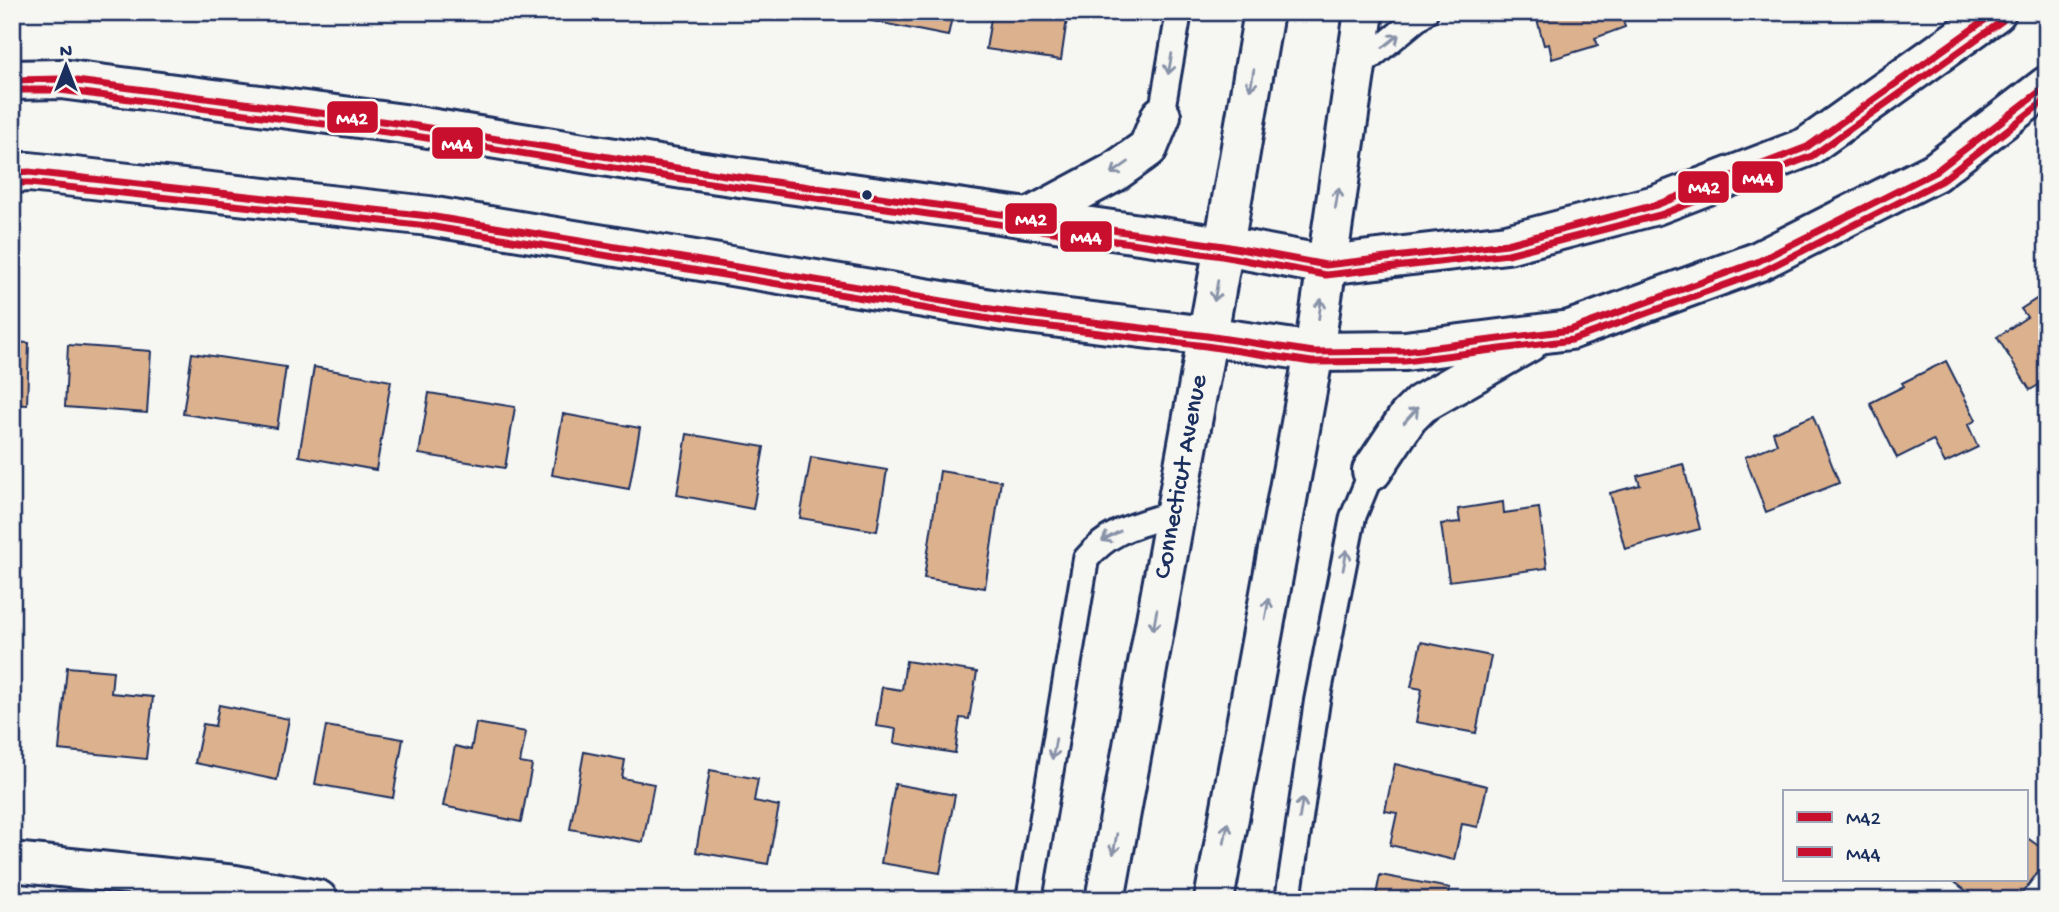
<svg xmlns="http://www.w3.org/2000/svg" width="2059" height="912" viewBox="0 0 2059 912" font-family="'Gochi Hand',sans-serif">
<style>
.building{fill:#dcb18d;stroke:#1b2f5e;stroke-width:2}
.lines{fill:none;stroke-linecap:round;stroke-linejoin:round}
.service-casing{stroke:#1b2f5e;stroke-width:30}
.minor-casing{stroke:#1b2f5e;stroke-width:44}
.primary-casing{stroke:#1b2f5e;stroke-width:44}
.service{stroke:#f6f6f2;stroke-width:24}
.minor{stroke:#f6f6f2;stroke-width:38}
.primary{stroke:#f6f6f2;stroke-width:38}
.bus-1-casing{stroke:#f6f6f2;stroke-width:12}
.bus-2-casing{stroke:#f6f6f2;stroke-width:12}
.bus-1{stroke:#c8102e;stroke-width:7}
.bus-2{stroke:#c8102e;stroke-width:7}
.oneway{stroke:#8892a8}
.bus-dot{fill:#1b2f5e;stroke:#f6f6f2;stroke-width:2.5}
.labels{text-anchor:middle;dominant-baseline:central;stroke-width:5;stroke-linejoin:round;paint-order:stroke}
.street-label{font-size:26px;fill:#1b2f5e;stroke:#f6f6f2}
.line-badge{stroke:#f6f6f2;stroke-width:2.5}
.badge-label{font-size:19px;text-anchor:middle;font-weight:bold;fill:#fff}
</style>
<rect width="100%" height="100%" fill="#f6f6f2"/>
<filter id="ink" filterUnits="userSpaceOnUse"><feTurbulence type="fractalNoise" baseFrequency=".0143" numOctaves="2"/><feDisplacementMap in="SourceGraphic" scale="14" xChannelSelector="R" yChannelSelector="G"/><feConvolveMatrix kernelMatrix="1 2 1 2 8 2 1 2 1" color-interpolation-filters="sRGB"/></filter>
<g filter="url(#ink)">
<!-- building -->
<path class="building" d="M 873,12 L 953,12 L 948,36 L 872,21 Z
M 992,12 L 1068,12 L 1061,60 L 986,49 Z
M 1535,12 L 1620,12 L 1625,27 L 1595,38 L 1598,45 L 1595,46 L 1552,59 L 1549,44 L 1544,45 Z
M 2047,292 L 2047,380 L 2030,390 L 1997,337 L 2027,317 L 2021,309 Z
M 12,342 L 29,343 L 27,405 L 12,404 Z
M 68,345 L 151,351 L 147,413 L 65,407 Z
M 192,353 L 286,367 L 277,428 L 183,414 Z
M 1946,361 L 1976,420 L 1968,425 L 1978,447 L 1945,463 L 1933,440 L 1897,458 L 1870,403 L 1904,386 L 1902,383 Z
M 314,367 L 391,381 L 376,470 L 299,456 Z
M 429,393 L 515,407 L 505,468 L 419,454 Z
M 563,414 L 640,428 L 629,489 L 552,475 Z
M 1813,416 L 1839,483 L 1766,512 L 1745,457 L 1777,444 L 1773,432 Z
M 687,434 L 764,447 L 753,509 L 677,495 Z
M 811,457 L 887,470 L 877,531 L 800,518 Z
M 1683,464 L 1700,529 L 1625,549 L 1610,493 L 1640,485 L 1637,476 Z
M 940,471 L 1001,481 L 985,588 L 924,578 Z
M 1503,502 L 1504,513 L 1539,508 L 1547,568 L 1449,581 L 1441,524 L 1460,522 L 1458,509 Z
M 1421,642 L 1491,656 L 1476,733 L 1416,722 L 1422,689 L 1411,687 Z
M 906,661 L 977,672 L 969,719 L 960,718 L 955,753 L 894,743 L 896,729 L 876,726 L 882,687 L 902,690 Z
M 67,667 L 113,671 L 111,693 L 153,697 L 146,759 L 59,750 Z
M 12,689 L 17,689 L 17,747 L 12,747 Z
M 219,705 L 289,719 L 277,780 L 195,763 L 203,724 L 215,726 Z
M 476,723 L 526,732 L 520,763 L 532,765 L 521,822 L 443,806 L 455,746 L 471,750 Z
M 326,726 L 403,739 L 393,798 L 315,784 Z
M 584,752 L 625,760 L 622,778 L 654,784 L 643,842 L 570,829 Z
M 1395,764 L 1487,786 L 1478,827 L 1462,824 L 1454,860 L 1390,845 L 1397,813 L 1385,811 Z
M 710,770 L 758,779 L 754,801 L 779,806 L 768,864 L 696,852 Z
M 895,784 L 955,795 L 940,873 L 881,863 Z
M 2026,837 L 2047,852 L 2047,860 L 2017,900 L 1978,900 L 1953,881 L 1955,879 L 2026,879 Z
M 1380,875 L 1450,888 L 1448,897 L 1465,900 L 1375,900 Z"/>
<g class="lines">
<defs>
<path id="service" d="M 1356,69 L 1425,12
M 1161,116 L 1179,12
M 1029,900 L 1086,559 C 1112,528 1138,525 1175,513
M 1288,900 L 1317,701 L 1353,517 L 1372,471"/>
<path id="minor" d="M 12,862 L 235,885 L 318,900"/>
<g id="primary">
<path d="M 12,80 L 61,79 L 404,124 L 683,169 L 1224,246 L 1326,265 L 1507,244 L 1656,205 L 1807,147 L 1996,12"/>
<path d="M 12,173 L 29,172 L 429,216 L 1003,311 L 1207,336 L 1314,352 L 1405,351 L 1570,330 L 1757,262 L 1935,172 L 2047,86"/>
<path d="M 1029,218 L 1113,173 L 1148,148 L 1161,116"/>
<path d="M 1372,471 L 1408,417 L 1421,404 L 1529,342"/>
<path id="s1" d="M 1105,900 L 1224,246 L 1264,12"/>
<path d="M 1214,900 L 1314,352 L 1364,12"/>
</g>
</defs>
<!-- service casing -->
<use href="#service" class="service-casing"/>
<!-- minor casing -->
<use href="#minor" class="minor-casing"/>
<!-- primary casing -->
<use href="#primary" class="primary-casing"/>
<!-- service -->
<use href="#service" class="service"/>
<!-- minor -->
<use href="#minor" class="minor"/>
<!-- primary -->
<use href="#primary" class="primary"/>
<defs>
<path id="bus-1" d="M 12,80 L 61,79 L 404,124 L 683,169 L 1224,246 L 1326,265 L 1507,244 L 1656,205 L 1807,147 L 1996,12
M 12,173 L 29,172 L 429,216 L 1003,311 L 1207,336 L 1314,352 L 1405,351 L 1570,330 L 1757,262 L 1935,172 L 2047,86"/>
<path id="bus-2" d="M 12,90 L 60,90 L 402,134 L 682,179 L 1222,256 L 1326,275 L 1508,254 L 1660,215 L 1812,156 L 2002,21
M 13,183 L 29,183 L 428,226 L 1001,321 L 1206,346 L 1312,362 L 1405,361 L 1572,340 L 1761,272 L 1941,181 L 2047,99"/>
</defs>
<!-- bus-1 casing -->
<use href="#bus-1" class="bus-1-casing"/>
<!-- bus-2 casing -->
<use href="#bus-2" class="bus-2-casing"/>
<!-- bus-1 -->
<use href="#bus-1" class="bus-1"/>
<!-- bus-2 -->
<use href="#bus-2" class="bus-2"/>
</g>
<!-- one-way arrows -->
<defs><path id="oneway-shaft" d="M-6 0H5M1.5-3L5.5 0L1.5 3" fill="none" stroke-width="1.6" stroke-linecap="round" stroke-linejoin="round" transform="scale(1.75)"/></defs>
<g class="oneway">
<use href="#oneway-shaft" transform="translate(1391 41) rotate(-39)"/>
<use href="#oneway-shaft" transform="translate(1170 64) rotate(100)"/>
<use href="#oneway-shaft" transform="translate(1252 80) rotate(100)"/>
<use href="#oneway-shaft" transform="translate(1120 168) rotate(145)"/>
<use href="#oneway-shaft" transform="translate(1337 198) rotate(-81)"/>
<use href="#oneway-shaft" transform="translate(1216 291) rotate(100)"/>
<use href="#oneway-shaft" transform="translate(1320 309) rotate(-82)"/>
<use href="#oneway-shaft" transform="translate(1411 415) rotate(-48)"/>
<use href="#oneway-shaft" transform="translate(1111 536) rotate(151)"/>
<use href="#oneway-shaft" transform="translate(1345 560) rotate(-79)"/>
<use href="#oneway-shaft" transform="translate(1267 609) rotate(-80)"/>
<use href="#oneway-shaft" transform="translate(1155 620) rotate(100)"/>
<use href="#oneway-shaft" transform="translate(1054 749) rotate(100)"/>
<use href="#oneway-shaft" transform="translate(1301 808) rotate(-81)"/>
<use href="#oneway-shaft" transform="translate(1226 833) rotate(-80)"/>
<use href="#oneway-shaft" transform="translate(1115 844) rotate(100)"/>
</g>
</g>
<!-- markers -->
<circle class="bus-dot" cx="867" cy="195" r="6"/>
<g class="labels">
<!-- street labels -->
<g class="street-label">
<text stroke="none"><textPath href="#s1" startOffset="430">Connecticut Avenue</textPath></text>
</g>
</g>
<g class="line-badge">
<rect x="326" y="100" width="53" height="34" rx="7" fill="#c8102e"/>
<rect x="431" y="126" width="53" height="34" rx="7" fill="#c8102e"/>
<rect x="1731" y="160" width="53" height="34" rx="7" fill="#c8102e"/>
<rect x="1677" y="170" width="53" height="34" rx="7" fill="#c8102e"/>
<rect x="1004" y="202" width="54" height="33" rx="7" fill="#c8102e"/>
<rect x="1059" y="220" width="54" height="33" rx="7" fill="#c8102e"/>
</g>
<g class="badge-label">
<text x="352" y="124">M42</text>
<text x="457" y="150">M44</text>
<text x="1758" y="184">M44</text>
<text x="1704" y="193">M42</text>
<text x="1031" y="225">M42</text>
<text x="1086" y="243">M44</text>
</g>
<!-- margin -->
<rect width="2059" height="912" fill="none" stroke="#f6f6f2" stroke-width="42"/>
<rect x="21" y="21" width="2017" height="870" fill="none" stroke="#1b2f5e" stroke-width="2.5" filter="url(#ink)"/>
<!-- legend -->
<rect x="1783" y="790" width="245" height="91" fill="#f6f6f2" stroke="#9ea6b7" stroke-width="2"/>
<rect x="1797" y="812" width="35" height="10" fill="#c8102e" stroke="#9ea6b7" stroke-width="2"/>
<text x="1846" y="824" font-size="21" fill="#1b2f5e">M42</text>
<rect x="1797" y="847" width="35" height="10" fill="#c8102e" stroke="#9ea6b7" stroke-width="2"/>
<text x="1846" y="860" font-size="21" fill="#1b2f5e">M44</text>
<!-- north arrow -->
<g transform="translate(66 66)" stroke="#f6f6f2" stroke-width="5" paint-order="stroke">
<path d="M0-5L12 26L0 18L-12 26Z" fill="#1b2f5e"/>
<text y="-10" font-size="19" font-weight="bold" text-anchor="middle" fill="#1b2f5e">N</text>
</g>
</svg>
